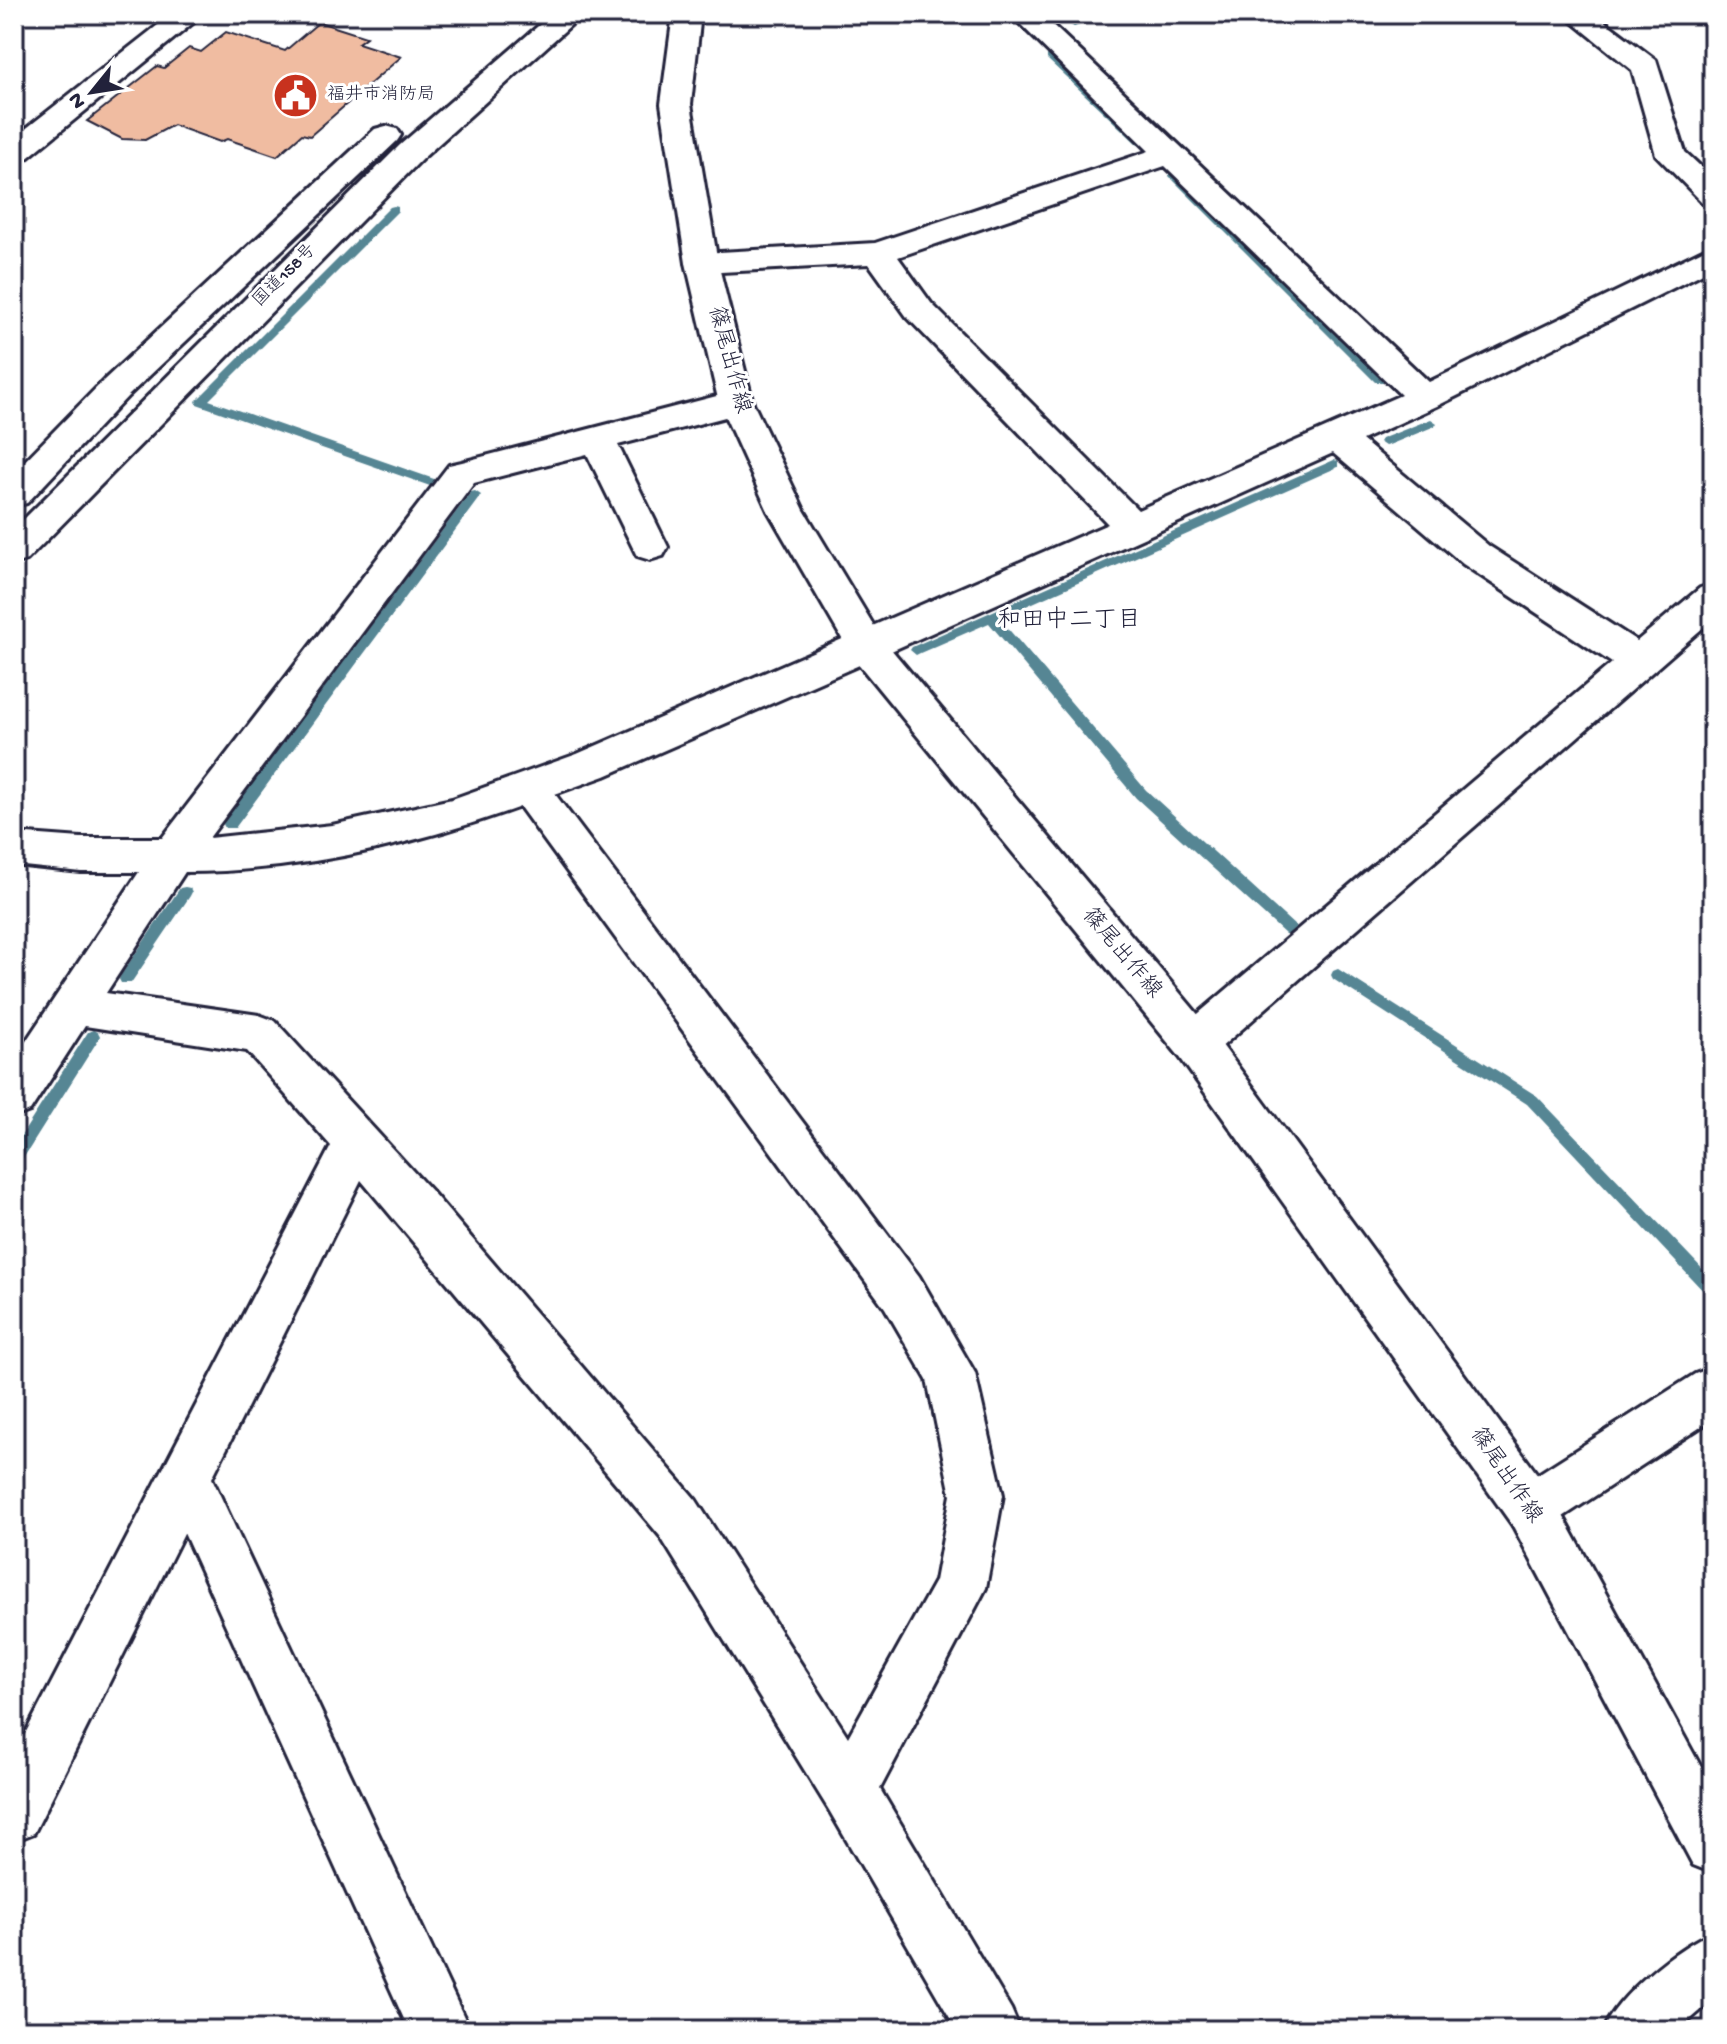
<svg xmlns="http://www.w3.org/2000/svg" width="1727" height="2044" viewBox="0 0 1727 2044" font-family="'Gochi Hand','Klee One',sans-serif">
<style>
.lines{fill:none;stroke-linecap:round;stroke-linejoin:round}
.stream{fill:#568694;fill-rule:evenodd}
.building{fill:#f0bca1;stroke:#22223b;stroke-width:2}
.minor-casing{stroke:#22223b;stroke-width:6}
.major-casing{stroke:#22223b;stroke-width:6}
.highway-casing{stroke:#22223b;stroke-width:6}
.minor{fill:#fff;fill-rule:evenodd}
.major{fill:#fff;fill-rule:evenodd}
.highway{fill:#fff;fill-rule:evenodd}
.labels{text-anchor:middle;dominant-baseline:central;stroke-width:6;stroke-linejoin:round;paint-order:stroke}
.far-poi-label{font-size:18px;fill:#22223b;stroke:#fff;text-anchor:start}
.far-street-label{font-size:18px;fill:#22223b;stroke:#fff}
.street-label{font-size:22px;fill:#22223b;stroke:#fff}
.neighbourhood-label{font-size:24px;fill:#22223b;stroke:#fff}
</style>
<rect width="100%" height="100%" fill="#fff"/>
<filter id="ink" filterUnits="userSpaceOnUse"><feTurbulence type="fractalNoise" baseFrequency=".0125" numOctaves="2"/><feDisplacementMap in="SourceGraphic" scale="16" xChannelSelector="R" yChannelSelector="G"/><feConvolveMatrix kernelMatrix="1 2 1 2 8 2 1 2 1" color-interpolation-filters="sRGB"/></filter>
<g filter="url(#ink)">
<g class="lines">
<!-- stream -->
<path class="stream" d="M 1098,14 L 1113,14 L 1074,27 L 1069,24 Z
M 1047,55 L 1053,55 L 1144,141 L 1144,145 L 1138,145 L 1047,59 Z
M 1169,172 L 1175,172 L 1383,376 L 1383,382 L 1375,382 L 1169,176 Z
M 394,206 L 398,207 L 398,211 L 209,400 L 434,479 L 434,485 L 430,486 L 197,404 L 196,401 L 390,207 Z
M 1431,419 L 1437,423 L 1435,426 L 1389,445 L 1385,446 L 1379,442 L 1381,439 Z
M 1334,460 L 1338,461 L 1338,467 L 999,618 L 1146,790 L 1295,926 L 1297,930 L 1295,934 L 1285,934 L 1136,798 L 989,623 L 920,653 L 916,655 L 910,650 L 912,647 Z
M 475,491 L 481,495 L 479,498 L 235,828 L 225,828 L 223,824 L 225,820 L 471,492 Z
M 185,887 L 190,888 L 192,892 L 190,896 L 131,983 L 121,983 L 119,979 L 121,975 L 180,888 Z
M 1338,969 L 1537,1096 L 1713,1280 L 1713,1298 L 1708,1296 L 1527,1104 L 1333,979 L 1331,975 L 1333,971 Z
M 93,1030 L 98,1032 L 100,1036 L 98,1040 L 19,1165 L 14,1167 L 14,1147 L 88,1032 Z"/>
</g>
<!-- building -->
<path class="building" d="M 319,22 L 366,37 L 358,43 L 401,57 L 310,136 L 302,134 L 277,156 L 227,139 L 220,142 L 173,125 L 145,140 L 122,139 L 87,121 L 157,66 L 164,68 L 189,48 L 201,52 L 226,32 L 285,51 Z"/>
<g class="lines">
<defs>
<path id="minor" d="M 172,14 L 204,14 L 25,160 L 14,162 L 14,138 Z
M 1010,14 L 1041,14 L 1429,382 L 1713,245 L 1713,268 L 1437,406 L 1362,440 L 1489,546 L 1637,641 L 1700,588 L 1713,584 L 1713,619 L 1211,1056 L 1195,1062 L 1179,1056 L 1173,1043 L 1179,1030 L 1612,663 L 1463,564 L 1333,453 L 880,656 L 605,776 L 555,794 L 919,1276 L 975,1373 L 1003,1495 L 986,1588 L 880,1789 L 1011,2009 L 1020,2030 L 957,2030 L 829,1810 L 660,1536 L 361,1180 L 212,1478 L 470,2030 L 409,2030 L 184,1533 L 34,1833 L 14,1841 L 14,1755 L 331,1146 L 247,1051 L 85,1026 L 30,1111 L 14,1117 L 14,1059 L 139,872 L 81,872 L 14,865 L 14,833 L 81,838 L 162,838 L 449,465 L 462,462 L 736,391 L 748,395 L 753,403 L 748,411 L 618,445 L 668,547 L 663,556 L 650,560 L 637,556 L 587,454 L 474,483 L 209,838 L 332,825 L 452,799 L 577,754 L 1108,524 L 907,317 L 869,264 L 702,273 L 691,270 L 686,263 L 691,256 L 702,253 L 875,243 L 1149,151 ZM 1165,166 L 1401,395 L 1138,510 L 931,303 L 898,257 ZM 520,807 L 885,1308 L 927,1380 L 951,1495 L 935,1581 L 848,1737 L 696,1500 L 433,1193 L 275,1021 L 259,1015 L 106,993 L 185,872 C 297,872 414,845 520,807 Z
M 1563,14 L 1595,14 L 1656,60 L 1685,152 L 1713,178 L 1713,204 L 1702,202 L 1656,155 L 1632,70 Z
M 1713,1367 L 1713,1419 L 1549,1526 L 1531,1533 L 1513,1526 L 1505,1508 L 1513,1490 L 1695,1374 Z
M 1713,1932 L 1713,2000 L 1678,2030 L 1603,2030 C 1618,1995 1677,1947 1713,1932 Z"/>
<path id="major" d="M 673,14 L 701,14 L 691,104 L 718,263 L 753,403 L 804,510 L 880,636 L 1211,1030 L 1549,1490 L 1713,1789 L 1713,1873 L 1693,1865 L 1513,1526 L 1179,1056 L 852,656 L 768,511 L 719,403 L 686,263 L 661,104 Z"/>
<path id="highway" d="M 552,14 L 583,14 L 422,159 L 27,560 L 14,564 L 14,529 L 400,145 Z
M 386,126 L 397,129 L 401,135 L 397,141 L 128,396 L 27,503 L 14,506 L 14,472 L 104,380 L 375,129 Z"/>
</defs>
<!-- minor casing -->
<use href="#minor" class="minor-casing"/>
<!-- major casing -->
<use href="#major" class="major-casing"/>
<!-- highway casing -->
<use href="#highway" class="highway-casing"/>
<!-- minor -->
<use href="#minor" class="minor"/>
<!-- major -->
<use href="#major" class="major"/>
<!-- highway -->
<use href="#highway" class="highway"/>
</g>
</g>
<!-- icons -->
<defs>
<symbol id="civic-disc" viewBox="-11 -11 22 22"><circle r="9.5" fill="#c8321e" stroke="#fff"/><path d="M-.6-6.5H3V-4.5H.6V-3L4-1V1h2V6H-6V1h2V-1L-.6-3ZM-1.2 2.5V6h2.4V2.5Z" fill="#fff"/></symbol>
</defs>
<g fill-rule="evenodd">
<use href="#civic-disc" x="270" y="70" width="51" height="51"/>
</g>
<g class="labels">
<!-- far-poi labels -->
<g class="far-poi-label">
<text x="327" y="95">福井市消防局</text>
</g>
<!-- far-street labels -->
<g class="far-street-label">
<text transform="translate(285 276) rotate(-45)">国道158号</text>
</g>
<!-- street labels -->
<g class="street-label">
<text transform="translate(728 360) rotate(75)">篠尾出作線</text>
<text transform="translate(1121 954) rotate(50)">篠尾出作線</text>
<text transform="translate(1505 1476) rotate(56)">篠尾出作線</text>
</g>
<!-- neighbourhood labels -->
<g class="neighbourhood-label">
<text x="1069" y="621">和田中二丁目</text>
</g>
</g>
<!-- margin -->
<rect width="1727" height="2044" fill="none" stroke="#fff" stroke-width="48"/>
<rect x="24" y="24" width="1679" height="1996" fill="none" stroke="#22223b" stroke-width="3" filter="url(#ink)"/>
<!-- north arrow -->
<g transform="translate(92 92) rotate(240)" stroke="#ffffff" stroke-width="6" paint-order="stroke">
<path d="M0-6L14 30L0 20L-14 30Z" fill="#22223b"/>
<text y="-12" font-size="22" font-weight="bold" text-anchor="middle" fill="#22223b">N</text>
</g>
</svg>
